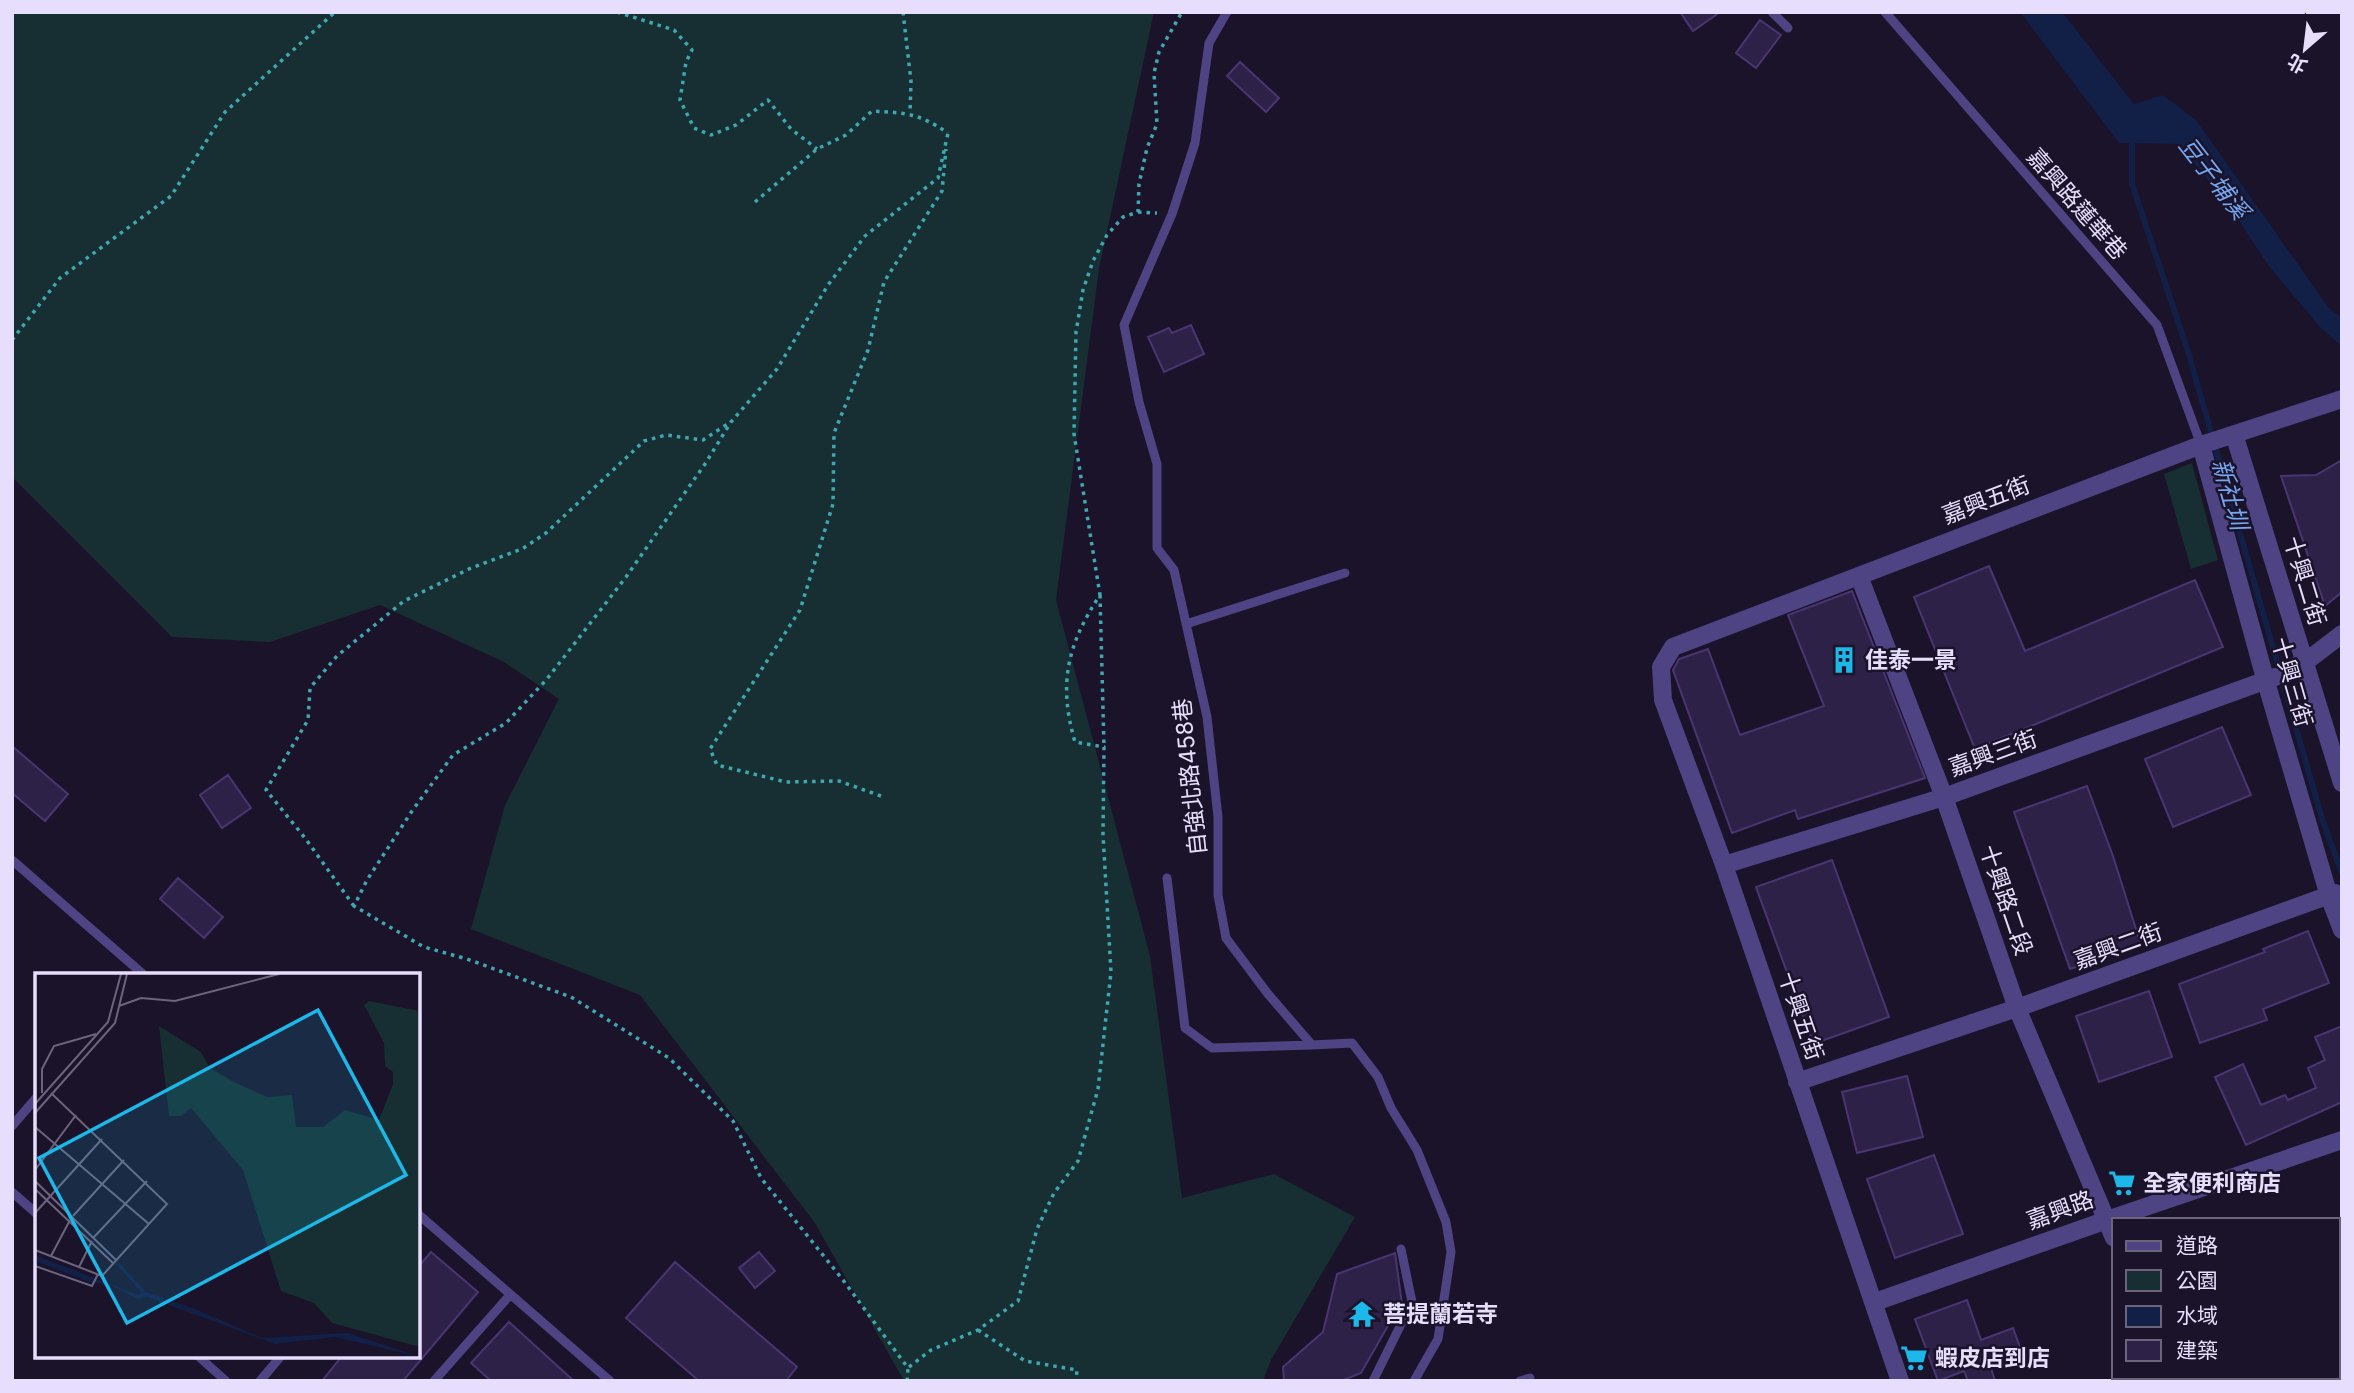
<svg xmlns="http://www.w3.org/2000/svg" width="2354" height="1393" viewBox="0 0 2354 1393" font-family="Inter,'Noto Sans TC',sans-serif">
<style>
.green{fill:#172f32}
.water{fill:#121f47}
.lines{fill:none;stroke-linecap:round;stroke-linejoin:round}
.stream{stroke:#121f47;stroke-width:6}
.building{fill:#2e2148;stroke:#4a3572;stroke-width:2}
.path{stroke:#3da8b1;stroke-width:3.5;stroke-dasharray:3.5 5;stroke-linecap:butt}
.lane{stroke:#4e4383;stroke-width:9}
.street{stroke:#4e4383;stroke-width:18}
.labels{text-anchor:middle;dominant-baseline:central;stroke-width:5;stroke-linejoin:round;paint-order:stroke}
.street-label{font-size:23px;fill:#e6defc;stroke:#1a1329}
.poi-label{font-size:23px;font-weight:bold;fill:#e6defc;stroke:#1a1329;text-anchor:start}
.water-label{font-size:24px;font-style:italic;fill:#76a7f2;stroke:#1a1329}
.inset-river{fill:none;stroke:#121f47;stroke-width:3.5}
.inset-road{fill:none;stroke:#6c647d;stroke-width:2}
.view{fill:#1cb8e9;fill-opacity:0.15;stroke:#1cb8e9;stroke-width:3.5}
.inset-edge{fill:none;stroke:#e6defc;stroke-width:3.5}
</style>
<rect width="100%" height="100%" fill="#1a1329"/>
<!-- green -->
<path class="green" d="M 12,12 L 1154,12 L 1099,269 L 1056,600 L 1150,956 L 1182,1198 L 1274,1174 L 1355,1217 L 1271,1360 L 1263,1381 L 904,1381 L 815,1223 L 640,995 L 471,929 L 505,805 L 559,699 L 504,662 L 380,605 L 270,642 L 172,637 L 12,477 Z
M 2192,463 L 2218,560 L 2191,569 L 2164,474 Z"/>
<!-- water -->
<path class="water" d="M 2020,12 L 2062,12 L 2134,104 L 2163,95 L 2196,120 L 2329,308 L 2342,318 L 2342,347 L 2319,326 L 2268,265 L 2232,210 L 2179,144 L 2119,143 Z"/>
<g class="lines">
<!-- stream -->
<path class="stream" d="M 2132,137 L 2132,184 L 2186,345 L 2323,822 L 2342,873"/>
</g>
<!-- building -->
<path class="building" d="M 1680,12 L 1720,12 L 1693,31 Z
M 1760,20 L 1781,35 L 1756,68 L 1736,53 Z
M 1240,62 L 1279,98 L 1266,112 L 1227,76 Z
M 1191,325 L 1204,354 L 1164,372 L 1148,337 L 1169,328 L 1172,333 Z
M 2342,460 L 2342,592 L 2325,606 L 2281,476 L 2316,475 Z
M 1989,566 L 2025,651 L 2195,580 L 2223,647 L 1975,749 L 1914,597 Z
M 1852,591 L 1925,778 L 1798,819 L 1795,810 L 1732,833 L 1673,670 L 1679,659 L 1708,649 L 1740,735 L 1824,706 L 1788,615 Z
M 2222,727 L 2251,795 L 2173,827 L 2145,759 Z
M 12,746 L 68,794 L 45,821 L 12,793 Z
M 228,775 L 251,808 L 222,828 L 200,795 Z
M 2087,786 L 2113,856 L 2141,945 L 2070,969 L 2014,812 Z
M 1832,860 L 1889,1017 L 1813,1044 L 1756,887 Z
M 178,878 L 223,917 L 204,938 L 160,899 Z
M 2308,931 L 2329,983 L 2263,1009 L 2267,1020 L 2200,1043 L 2179,984 L 2265,952 L 2263,949 Z
M 2149,991 L 2172,1057 L 2099,1082 L 2076,1016 Z
M 2342,1026 L 2342,1102 L 2246,1145 L 2215,1077 L 2243,1064 L 2261,1105 L 2285,1095 L 2288,1100 L 2316,1088 L 2308,1068 L 2325,1060 L 2315,1037 Z
M 1907,1076 L 1923,1137 L 1857,1153 L 1842,1092 Z
M 1934,1155 L 1963,1234 L 1895,1258 L 1867,1179 Z
M 431,1252 L 478,1292 L 403,1381 L 322,1381 L 342,1356 L 418,1356 L 418,1267 Z
M 759,1252 L 775,1271 L 755,1288 L 739,1268 Z
M 1395,1253 L 1402,1304 L 1389,1324 L 1361,1373 L 1341,1381 L 1284,1381 L 1283,1367 L 1323,1332 L 1337,1274 Z
M 675,1262 L 797,1367 L 786,1381 L 699,1381 L 626,1318 Z
M 1967,1300 L 1981,1340 L 2013,1328 L 2021,1350 L 1989,1362 L 1995,1381 L 1968,1381 L 1964,1371 L 1938,1381 L 1915,1319 Z
M 509,1322 L 574,1381 L 491,1381 L 471,1363 Z"/>
<g class="lines">
<!-- path -->
<path class="path" d="M 617,12 L 674,30 L 692,50 L 686,62 L 680,100 L 694,128 L 711,135 L 736,125 L 768,100 L 791,129 L 817,149
M 903,12 L 911,81 L 910,113
M 755,202 L 817,149 L 846,135 L 872,111 C 907,113 918,113 948,133
M 1138,212 L 1157,213
M 12,340 L 60,278 L 171,196 L 225,112 L 335,12
M 1100,595 L 1104,747
M 881,796 L 839,781 L 786,782 L 717,765 L 710,749 L 800,610 L 833,504 L 834,433 L 868,350 L 884,282 L 942,191 L 946,149
M 354,906 L 305,838 L 266,790 L 308,720 L 310,688 L 337,656 L 404,601 L 471,568 L 522,549 L 546,533 L 644,441 L 666,435 L 703,440 L 729,423
M 978,1330 L 1025,1361 L 1077,1370 L 1076,1381
M 909,1367 L 931,1350 L 978,1330 L 1018,1301 L 1037,1229 L 1054,1193 L 1078,1161 L 1098,1089 L 1111,972 L 1103,835 L 1104,747 L 1075,742 C 1058,684 1067,645 1100,595 L 1074,434 L 1076,332 L 1083,290 L 1093,261 L 1107,235 L 1123,217 L 1138,212 L 1139,184 L 1147,148 L 1157,124 L 1154,73 L 1159,52 L 1182,12
M 907,1381 L 908,1368 L 843,1280 L 761,1178 L 733,1121 L 669,1058 L 571,997 L 467,959 L 424,947 L 354,906 L 367,880 L 412,811 L 453,755 L 506,723 L 547,679 L 626,577 L 705,464 L 731,422 L 777,369 L 828,285 L 865,236 L 938,178 L 948,133"/>
<!-- lane -->
<path class="lane" d="M 1227,12 L 1209,43 L 1195,143 L 1172,214 L 1124,325 L 1139,402 L 1157,464 L 1157,548 L 1174,570 L 1207,717 L 1218,817 L 1218,895 L 1226,938 L 1268,994 L 1312,1045 L 1352,1043 L 1378,1077 L 1391,1108 L 1417,1150 L 1446,1222 L 1451,1252 L 1438,1339 L 1414,1381
M 1772,12 L 1788,28
M 1885,12 L 2157,325 L 2201,445
M 1186,624 L 1345,573
M 12,860 L 144,975
M 1167,878 L 1185,1028 L 1212,1048 L 1312,1045
M 12,1126 L 37,1097
M 12,1192 L 37,1214
M 418,1214 L 610,1381
M 198,1356 L 226,1381
M 260,1381 L 281,1356
M 434,1381 L 510,1295
M 1373,1381 L 1412,1302 L 1401,1249
M 1520,1381 L 1530,1378"/>
<!-- street -->
<path class="street" d="M 2234,434 L 2342,783
M 2201,445 L 2266,682 L 2329,896 L 2342,930
M 1859,576 L 1944,797 L 2017,1008 L 2114,1238
M 2296,666 L 2304,663 L 2342,634
M 1724,865 L 1944,797 L 2275,677
M 1797,1082 L 2017,1008 L 2335,893
M 1875,1302 L 2107,1220 L 2342,1140
M 2338,1368 L 2342,1367
M 2171,1377 L 2173,1381
M 1900,1381 L 1724,865 L 1663,700 L 1661,667 L 1673,647 L 2201,445 L 2342,399
M 2311,1381 L 2319,1377"/>
</g>
<!-- icons -->
<defs>
<symbol id="building-bare" viewBox="-9 -9 18 18"><path d="M-4-6H4V6H1V3H-1V6H-4ZM-2.5-4.3h1.7v1.8h-1.7ZM.8-4.3h1.7v1.8H.8ZM-2.5-1h1.7V.8h-1.7ZM.8-1h1.7V.8H.8Z" fill="#1cb8e9" stroke="#1a1329" stroke-width="2.5" paint-order="stroke"/></symbol>
<symbol id="supermarket-bare" viewBox="-9 -9 18 18"><path d="M-6-5.5h2.5l.6 2H6L4.5 2H-2.5L-4.4-4H-6ZM-1.5 3.2a1.3 1.3 0 1 0 .1 0ZM3 3.2a1.3 1.3 0 1 0 .1 0Z" fill="#1cb8e9" stroke="#1a1329" stroke-width="2.5" paint-order="stroke"/></symbol>
<symbol id="temple-bare" viewBox="-9 -9 18 18"><path d="M0-6L5-2H3V0L6.5 2.5H4V6H1.5V3h-3V6H-4V2.5H-6.5L-3 0V-2H-5Z" fill="#1cb8e9" stroke="#1a1329" stroke-width="2.5" paint-order="stroke"/></symbol>
</defs>
<g fill-rule="evenodd">
<use href="#building-bare" x="1825" y="641" width="38" height="38"/>
<use href="#supermarket-bare" x="2103" y="1164" width="38" height="38"/>
<use href="#temple-bare" x="1343" y="1295" width="38" height="38"/>
<use href="#supermarket-bare" x="1895" y="1339" width="38" height="38"/>
</g>
<g class="labels">
<!-- street labels -->
<g class="street-label">
<text transform="translate(2077 204) rotate(49)">嘉興路蓮華巷</text>
<text transform="translate(1986 500) rotate(-21)">嘉興五街</text>
<text transform="translate(2305 581) rotate(73)">十興二街</text>
<text transform="translate(2292 682) rotate(74)">十興三街</text>
<text transform="translate(1993 753) rotate(-20)">嘉興三街</text>
<text transform="translate(1190 777) rotate(-96)">自強北路458巷</text>
<text transform="translate(2006 900) rotate(71)">十興路二段</text>
<text transform="translate(2118 946) rotate(-20)">嘉興二街</text>
<text transform="translate(1801 1016) rotate(71)">十興五街</text>
<text transform="translate(2060 1210) rotate(-20)">嘉興路</text>
</g>
<!-- poi labels -->
<g class="poi-label">
<text x="1865" y="660">佳泰一景</text>
<text x="2143" y="1183">全家便利商店</text>
<text x="1383" y="1314">菩提蘭若寺</text>
<text x="1935" y="1358">蝦皮店到店</text>
</g>
<!-- water labels -->
<g class="water-label">
<text transform="translate(2214 178) rotate(52)">豆子埔溪</text>
<text transform="translate(2230 494) rotate(74)">新社圳</text>
</g>
</g>
<!-- overview -->
<g transform="translate(35 973)">
<rect width="385" height="385" fill="#1a1329"/>
<path d="M 334,28 L 385,38 L 385,374 L 297,350 L 279,330 L 246,318 L 208,197 L 156,135 L 146,143 L 134,143 L 124,53 L 166,79 L 174,94 L 197,108 L 232,124 L 257,122 L 261,154 L 288,154 L 310,137 L 344,147 L 358,111 L 358,99 L 350,93 L 349,70 L 329,32 Z" fill="#172f32"/>
<path d="M 0,282 L 103,322 L 111,319 L 160,336 L 227,365 L 313,360 L 385,384 L 300,364 L 240,371 L 112,324 L 103,326 L 76,312 L 54,309 L 0,288 Z" fill="#121f47"/>
<path class="inset-river" d="M 82,290 L 109,319"/>
<path class="inset-road" d="M 84,33 L 106,25 L 140,28 L 244,1M 7,120 L 7,96 L 19,73 L 61,61M 0,131 L 73,49 L 86,1M 0,140 L 80,50 L 92,1M 0,154 L 114,251M 0,197 L 41,142M 0,208 L 82,288M 0,216 L 79,291M 0,240 L 67,166M 38,243 L 89,187M 59,264 L 112,208M 0,277 L 67,303 L 132,231 L 16,120M 16,283 L 35,247M 0,293 L 57,313 L 63,301M 44,294 L 57,268"/>
<path class="view" d="M 283,37 L 371,202 L 92,350 L 4,185 Z"/>
<rect width="385" height="385" class="inset-edge"/>
</g>
<!-- border -->
<rect width="2354" height="1393" fill="none" stroke="#e6defc" stroke-width="28"/>
<!-- legend -->
<rect x="2112" y="1218" width="228" height="161" fill="#1a1329" stroke="#6c647d" stroke-width="2"/>
<rect x="2126" y="1241" width="35" height="10" fill="#4e4383" stroke="#6c647d" stroke-width="2"/>
<text x="2176" y="1253" font-size="21" fill="#e6defc">道路</text>
<rect x="2126" y="1270" width="35" height="21" fill="#172f32" stroke="#6c647d" stroke-width="2"/>
<text x="2176" y="1288" font-size="21" fill="#e6defc">公園</text>
<rect x="2126" y="1306" width="35" height="21" fill="#121f47" stroke="#6c647d" stroke-width="2"/>
<text x="2176" y="1323" font-size="21" fill="#e6defc">水域</text>
<rect x="2126" y="1340" width="35" height="21" fill="#2e2148" stroke="#6c647d" stroke-width="2"/>
<text x="2176" y="1358" font-size="21" fill="#e6defc">建築</text>
<!-- north arrow -->
<g transform="translate(2305 49) rotate(208)" stroke="#1a1329" stroke-width="5" paint-order="stroke">
<path d="M0-5L12 26L0 18L-12 26Z" fill="#e6defc"/>
<text y="-10" font-size="19" font-weight="bold" text-anchor="middle" fill="#e6defc">北</text>
</g>
</svg>
